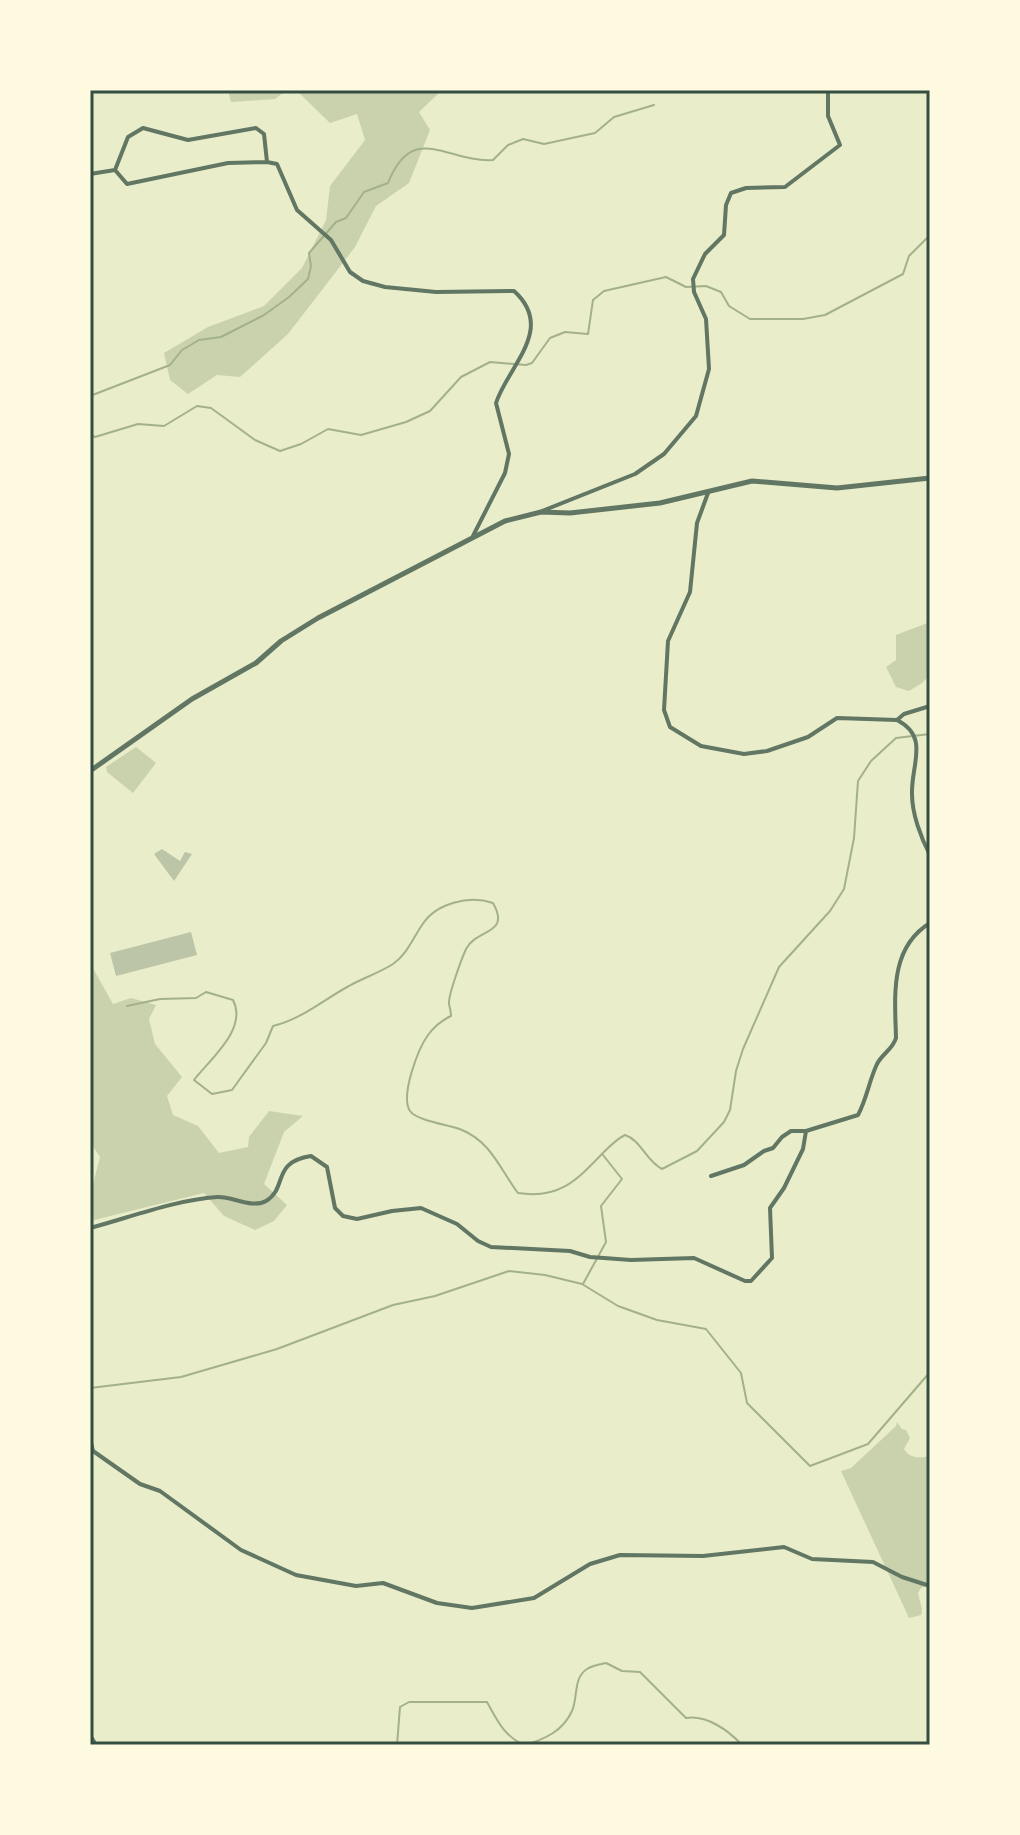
<svg xmlns="http://www.w3.org/2000/svg" width="1020" height="1835" viewBox="0 0 1020 1835" font-family="'Roboto Serif',serif">
<style>
.green{fill:#cad2ad}
.lines{fill:none;stroke-linecap:round;stroke-linejoin:round}
.stream{stroke:#a3b18a;stroke-width:2}
.building{fill:#bcc5a7}
.minor{stroke:#617663;stroke-width:4}
.tertiary{stroke:#617663;stroke-width:5}
.neatline{fill:none;stroke:#344e41;stroke-width:3}
</style>
<rect width="100%" height="100%" fill="#e9edc9"/>
<!-- green -->
<path class="green" d="M 228,90 L 287,90 L 275,99 L 231,102 Z
M 296,90 L 442,90 L 419,112 L 430,130 L 409,183 L 376,206 L 355,247 L 288,334 L 240,377 L 217,375 L 188,394 L 170,380 L 164,353 L 208,327 L 264,306 L 302,268 L 326,220 L 330,186 L 365,140 L 357,114 L 330,123 Z
M 930,622 L 930,675 L 922,683 L 909,691 L 896,687 L 886,667 L 896,660 L 896,635 Z
M 136,747 L 156,763 L 133,793 L 107,772 L 106,767 Z
M 90,963 L 113,1004 L 131,998 L 156,1005 L 149,1019 L 155,1044 L 182,1077 L 167,1096 L 173,1115 L 198,1126 L 219,1153 L 248,1147 L 249,1137 L 269,1111 L 303,1116 L 284,1132 L 264,1184 L 287,1205 L 274,1221 L 255,1230 L 224,1216 L 204,1193 L 90,1221 L 90,1196 L 100,1157 L 90,1142 Z
M 897,1422 L 902,1429 L 906,1430 L 910,1438 L 904,1449 C 910,1459 920,1458 930,1456 L 930,1584 L 921,1588 L 918,1593 L 922,1609 L 921,1615 L 909,1618 L 841,1471 L 851,1468 L 896,1426 Z"/>
<g class="lines">
<!-- stream -->
<path class="stream" d="M 90,396 L 170,365 L 182,350 L 199,340 L 221,337 L 264,315 L 289,297 L 308,279 L 311,266 L 309,253 L 336,222 L 346,218 L 364,192 L 388,183 C 413,120 448,163 493,160 L 508,145 L 523,139 L 544,144 L 595,133 L 614,117 L 654,105
M 90,435 L 95,437 L 138,424 L 164,426 L 197,406 L 211,408 L 255,440 L 280,451 L 301,444 L 328,429 L 361,435 L 406,422 L 430,411 L 461,377 L 490,362 L 526,365 L 532,363 L 550,338 L 565,332 L 588,334 L 593,300 L 604,291 L 666,277 L 686,287 L 706,286 L 721,292 L 729,306 L 750,319 L 803,319 L 825,315 L 903,274 L 909,256 L 930,235
M 127,1006 L 160,999 L 196,998 L 206,992 L 233,1000 C 248,1029 210,1059 194,1080 L 212,1094 L 232,1090 L 266,1043 L 273,1026 C 302,1019 323,1000 349,986 C 363,978 379,973 393,964 C 407,954 412,940 422,925 C 436,903 469,895 493,903 C 511,935 477,928 466,949 C 462,958 448,995 449,1004 C 450,1008 451,1012 451,1016 C 442,1020 434,1027 428,1035 C 418,1049 400,1096 410,1111 C 417,1121 450,1125 462,1130 C 491,1142 500,1169 518,1193 C 558,1199 575,1182 601,1155 C 609,1147 615,1140 625,1135 C 641,1140 646,1161 662,1169 L 697,1151 L 724,1122 L 730,1110 L 736,1071 L 743,1049 L 779,967 L 830,911 L 844,889 L 854,838 L 858,781 L 871,761 L 896,738 L 930,734
M 583,1284 L 606,1242 L 601,1206 L 622,1179 L 603,1155
M 90,1388 L 181,1377 L 277,1349 L 393,1305 L 435,1296 L 509,1271 L 545,1275 L 582,1284 L 618,1306 L 657,1320 L 706,1329 L 741,1373 L 747,1403 L 810,1466 L 868,1444 L 930,1372
M 397,1745 L 400,1707 L 409,1702 L 487,1702 C 497,1720 504,1736 524,1745
M 525,1745 C 545,1739 563,1731 572,1711 C 578,1698 573,1678 587,1669 C 591,1666 601,1664 606,1663 L 622,1671 L 640,1672 L 686,1718 C 707,1715 728,1730 742,1745"/>
</g>
<!-- building -->
<path class="building" d="M 162,849 L 180,861 L 185,852 L 192,854 L 174,881 L 154,854 Z
M 191,932 L 197,955 L 116,976 L 110,953 Z"/>
<g class="lines">
<!-- minor -->
<path class="minor" d="M 115,170 L 127,184 L 228,163 L 267,162
M 90,174 L 115,170 L 128,137 L 143,128 L 188,140 L 256,128 L 264,134 L 267,162 L 277,164 L 297,210 L 331,240 L 350,272 L 363,281 L 385,287 L 436,292 L 514,291 C 556,329 508,366 496,403 L 509,454 L 505,473 L 473,536
M 708,493 L 697,523 L 690,592 L 668,641 L 664,710 L 670,727 L 701,746 L 744,754 L 767,751 L 808,737 L 837,718 L 897,720 L 904,714 L 930,706
M 542,511 L 635,474 L 664,454 L 696,416 L 709,369 L 706,319 L 694,292 L 693,279 L 705,254 L 724,235 L 726,205 L 731,193 L 746,188 L 785,187 L 840,145 L 828,116 L 828,90
M 897,720 C 930,737 911,764 912,794 C 912,814 921,838 930,855
M 711,1176 L 744,1165 L 764,1151 L 773,1148 L 782,1137 L 791,1131 L 806,1131 L 858,1115 C 867,1098 869,1081 877,1064 C 882,1054 893,1049 896,1038 C 895,997 889,948 930,923
M 90,1228 C 131,1217 175,1200 217,1197 C 232,1196 252,1209 266,1201 C 288,1188 271,1162 311,1156 L 327,1167 L 335,1208 L 343,1216 L 357,1219 L 392,1211 L 421,1208 L 457,1224 L 478,1241 L 491,1247 L 570,1251 L 590,1257 L 631,1260 L 694,1258 L 745,1281 L 751,1281 L 772,1258 L 770,1208 L 784,1188 L 803,1149 L 806,1131
M 90,1438 L 93,1451 L 140,1484 L 160,1491 L 241,1550 L 296,1575 L 356,1586 L 383,1583 L 437,1603 L 472,1608 L 534,1598 L 590,1564 L 620,1555 L 703,1556 L 784,1547 L 812,1559 L 873,1562 L 902,1577 L 930,1586
M 90,1735 L 96,1745"/>
<!-- tertiary -->
<path class="tertiary" d="M 90,771 L 192,699 L 256,663 L 281,641 L 318,618 L 505,521 L 541,512 L 570,513 L 660,503 L 752,481 L 837,488 L 930,478"/>
</g>
<!-- border -->
<rect width="1020" height="1835" fill="none" stroke="#fefae0" stroke-width="184"/>
<rect x="92" y="92" width="836" height="1651" class="neatline"/>
</svg>
